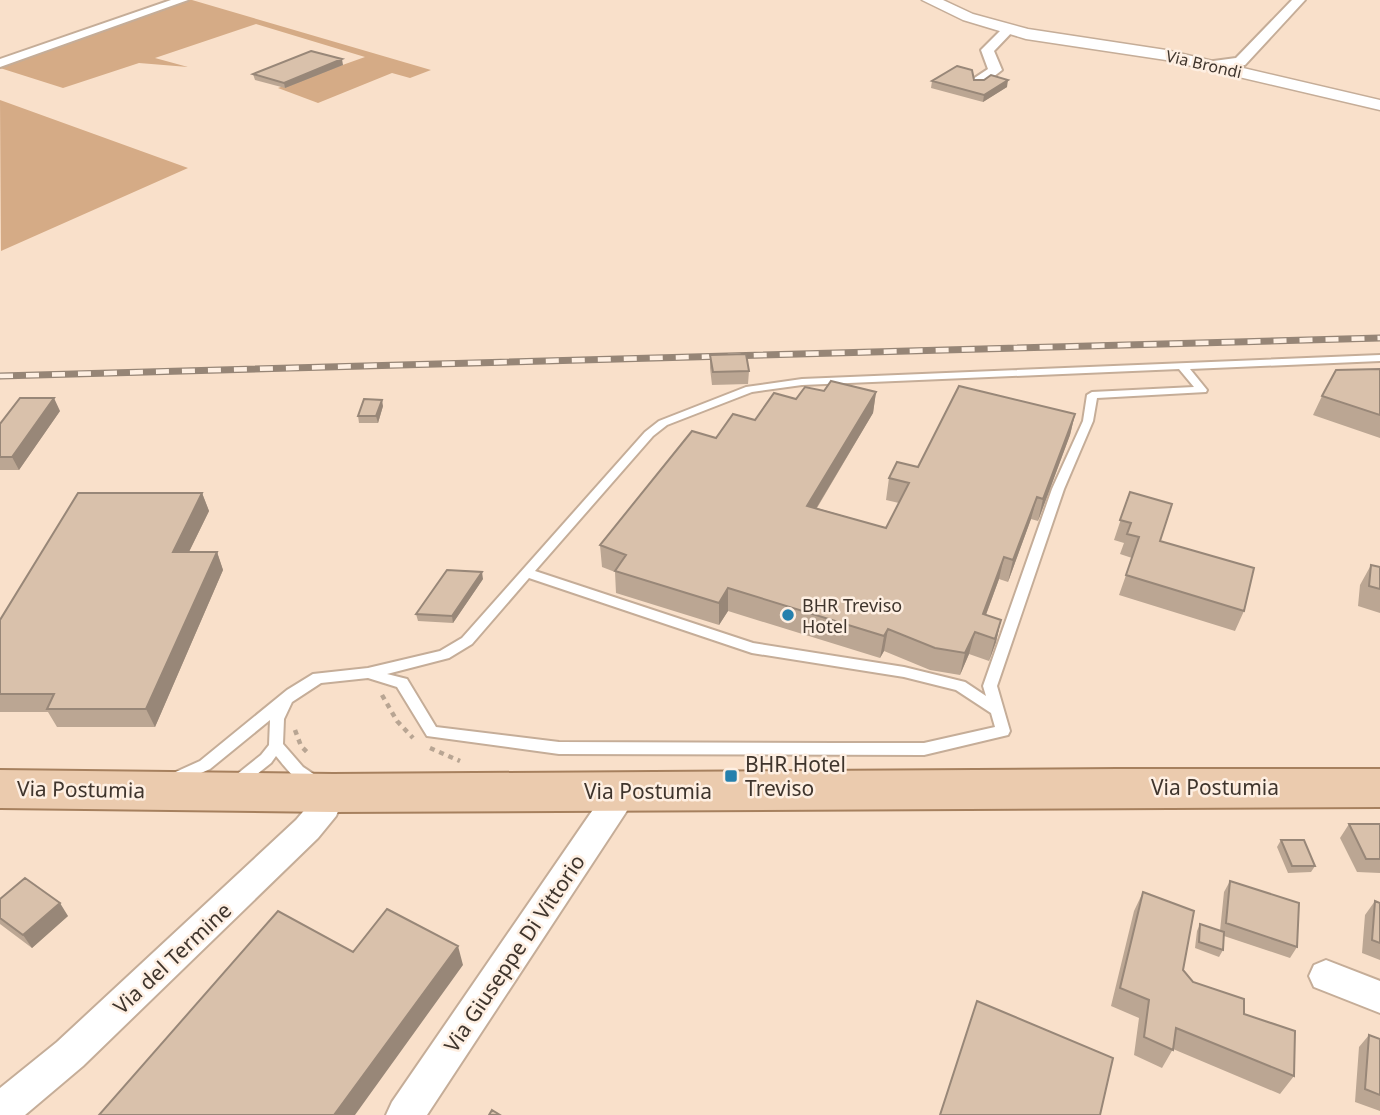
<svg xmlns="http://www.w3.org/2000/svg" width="1380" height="1115" viewBox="0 0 1380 1115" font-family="'Noto Sans',sans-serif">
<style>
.green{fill:#d5ab86}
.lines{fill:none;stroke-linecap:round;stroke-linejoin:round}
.service-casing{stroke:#c5ad98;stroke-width:4}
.minor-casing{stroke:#c5ad98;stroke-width:4}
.tertiary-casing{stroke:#c5ad98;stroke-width:3}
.primary-casing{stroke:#a6805e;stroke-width:4}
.path{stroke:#b8a593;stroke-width:4.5;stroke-dasharray:5 5;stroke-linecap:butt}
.service{fill:#fff;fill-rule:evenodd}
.minor{fill:#fff;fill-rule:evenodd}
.tertiary{fill:#fff;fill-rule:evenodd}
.primary{fill:#ebcbae;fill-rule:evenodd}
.rail-casing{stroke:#968576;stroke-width:7}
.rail{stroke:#feefe2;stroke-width:4.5;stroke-dasharray:13;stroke-linecap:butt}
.wall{fill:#bba693}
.shaded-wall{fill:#988778}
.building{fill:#d9c1ab;stroke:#988778;stroke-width:2}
.poi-dot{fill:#2580ad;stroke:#feefe2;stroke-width:2.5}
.labels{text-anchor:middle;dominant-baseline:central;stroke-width:5;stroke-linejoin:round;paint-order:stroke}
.far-street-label{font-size:16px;fill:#3f352d;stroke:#feefe2}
.poi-label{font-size:18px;fill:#3f352d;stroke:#feefe2;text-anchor:start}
.near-poi-label{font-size:21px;fill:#3f352d;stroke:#feefe2;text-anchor:start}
.near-street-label{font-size:21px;fill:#3f352d;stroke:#feefe2}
</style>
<rect width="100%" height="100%" fill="#f9e0ca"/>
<!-- green -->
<path class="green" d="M 182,0 L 192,0 L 431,70 L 410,78 L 392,73 L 318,103 L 278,88 L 365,57 L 256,24 L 155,58 L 188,67 L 139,63 L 63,88 L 0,68 L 0,64 Z
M 0,100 L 188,168 L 1,251 Z"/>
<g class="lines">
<defs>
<path id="service" d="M 1380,355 L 1380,361 L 1190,369 L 1207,390 L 1206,392 L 1097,398 L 1093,421 L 1064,489 L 997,686 L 1010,731 L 1008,735 L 924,755 L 559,754 L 427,736 L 397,687 L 368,678 L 321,683 L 292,702 L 284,719 L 283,744 L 303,767 L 321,779 L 323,783 L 321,787 C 304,793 286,768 276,756 L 271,763 L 241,787 L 236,789 L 231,787 L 229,783 L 231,779 L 261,755 L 269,745 L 270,720 L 210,769 L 174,785 L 169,783 L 167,779 L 169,775 L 200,761 L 287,690 L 313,674 L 368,668 L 440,651 L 462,638 L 645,432 L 659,421 L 746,387 L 802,379 ZM 1179,369 L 1194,387 L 1092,392 L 1087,395 L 1083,421 L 1052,489 L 983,686 L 986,696 L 965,682 L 904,667 L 753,643 L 535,571 L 653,436 L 667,425 L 752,392 L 802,385 ZM 529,578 L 752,653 L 904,677 L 956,690 L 991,713 L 995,727 L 924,743 L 835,743 L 559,742 L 436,727 L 407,679 L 387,674 L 449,658 L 472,644 Z"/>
<path id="minor" d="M 171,0 L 188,0 L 0,67 L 0,59 Z
M 1292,0 L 1305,0 L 1245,65 L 1206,68 L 1206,62 L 1236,58 Z
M 1005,26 L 1015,29 L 994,51 L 1002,70 L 983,85 L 973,85 L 973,79 L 988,69 L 981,50 Z
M 623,779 L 634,782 L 638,791 L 634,800 L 427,1115 L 386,1115 L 392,1102 L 612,782 Z
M 331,781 L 342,784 L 346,793 L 336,816 L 318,838 L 83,1066 L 25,1115 L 0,1115 L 0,1088 L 57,1042 L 296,820 L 313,800 L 320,784 Z
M 1326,960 L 1380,981 L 1380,1013 L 1314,987 L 1309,976 L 1314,965 Z"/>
<path id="tertiary" d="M 922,0 L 943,0 L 973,14 L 1028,29 L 1166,50 L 1380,100 L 1380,110 L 1166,60 L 1026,39 L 963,20 Z"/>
<path id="primary" d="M 1118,769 L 1380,769 L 1380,807 L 333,812 L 0,808 L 0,770 L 333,774 Z"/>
</defs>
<!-- service casing -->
<use href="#service" class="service-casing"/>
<!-- minor casing -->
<use href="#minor" class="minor-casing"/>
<!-- tertiary casing -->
<use href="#tertiary" class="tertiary-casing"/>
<!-- primary casing -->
<use href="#primary" class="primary-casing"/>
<!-- path -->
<path class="path" d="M 382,695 L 397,721 L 413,738
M 295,730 L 301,746 L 309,754
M 430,748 L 460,761"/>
<!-- service -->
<use href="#service" class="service"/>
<!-- minor -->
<use href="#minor" class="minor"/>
<!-- tertiary -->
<use href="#tertiary" class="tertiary"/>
<!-- primary -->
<use href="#primary" class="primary"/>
<defs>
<path id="rail" d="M 0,376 L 1380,338"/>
</defs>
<!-- rail casing -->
<use href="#rail" class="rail-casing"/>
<!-- rail -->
<use href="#rail" class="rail"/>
</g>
<!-- wall -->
<path class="wall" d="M 343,65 L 285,88 L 255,80 L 253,74 Z
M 974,80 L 1007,87 L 983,102 L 931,88 L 932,81 Z
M 710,355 L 749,371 L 748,384 L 712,385 L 710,368 Z
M 1380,369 L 1380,438 L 1313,415 L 1322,396 Z
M 824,391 L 876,392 L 873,413 L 817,508 L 886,528 L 899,503 L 886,500 L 889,478 L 918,467 L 1075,414 L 1070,435 L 1038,521 L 1031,519 L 1008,582 L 999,579 L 986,615 L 1001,620 L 996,642 L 989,661 L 969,654 L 960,675 L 930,670 L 884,651 L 880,658 L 728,611 L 719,625 L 616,593 L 615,572 L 602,567 L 600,545 L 716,438 Z
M 383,406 L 378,423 L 359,423 L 358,416 Z
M 60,411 L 19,470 L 0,470 L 0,424 Z
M 1130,492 L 1160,541 L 1244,611 L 1235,631 L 1119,595 L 1132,558 L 1120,554 L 1124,543 L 1114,540 Z
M 202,493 L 209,511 L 189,552 L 217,552 L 223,570 L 155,727 L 57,727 L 48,712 L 0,712 L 0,620 Z
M 1371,565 L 1380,567 L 1380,613 L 1358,606 L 1360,585 Z
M 483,579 L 453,623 L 418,621 L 416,614 Z
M 1349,824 L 1380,824 L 1380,873 L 1357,872 L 1340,838 Z
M 1281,840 L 1315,866 L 1311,872 L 1288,873 L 1277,847 Z
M 1230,881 L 1297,947 L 1290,958 L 1224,936 L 1223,950 L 1219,957 L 1195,948 L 1197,931 L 1200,924 L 1220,931 L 1224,892 Z
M 1143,892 L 1183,970 L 1193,982 L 1244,1014 L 1294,1076 L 1280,1094 L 1173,1049 L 1162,1068 L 1134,1055 L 1139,1018 L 1111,1006 L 1134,911 Z
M 0,899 L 68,916 L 32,948 L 0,924 Z
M 1375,901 L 1380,903 L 1380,960 L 1362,953 L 1365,915 Z
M 1369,1035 L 1380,1039 L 1380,1111 L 1355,1102 L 1359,1047 Z"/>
<!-- shaded-wall -->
<path class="shaded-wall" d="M 342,59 L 343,65 L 285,88 L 284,83 Z
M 1008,80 L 1007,87 L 983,102 L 984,95 Z
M 876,392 L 873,413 L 805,527 L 807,506 Z
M 54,398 L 60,411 L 19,470 L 12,457 Z
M 382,400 L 383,406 L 378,423 L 376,416 Z
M 1075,414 L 1070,435 L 1038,521 L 1043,499 Z
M 202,493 L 209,511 L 180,570 L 173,552 Z
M 1037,497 L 1031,519 L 1008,582 L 1013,560 Z
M 217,552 L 223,570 L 155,727 L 146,709 Z
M 1004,557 L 999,579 L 978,636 L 983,614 Z
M 482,572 L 483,579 L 453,623 L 452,616 Z
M 728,588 L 728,611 L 719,625 L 719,603 Z
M 1001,620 L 996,642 L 989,661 L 995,639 Z
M 888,629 L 884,651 L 880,658 L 884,636 Z
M 975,632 L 969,654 L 960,675 L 965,653 Z
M 60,903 L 68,916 L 32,948 L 23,935 Z
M 458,946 L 463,965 L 355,1115 L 334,1115 Z"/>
<!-- building -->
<path class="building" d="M 311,51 L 342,59 L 284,83 L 253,74 Z
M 957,66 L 972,70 L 974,80 L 984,80 L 991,75 L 1008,80 L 984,95 L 932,81 Z
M 746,354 L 749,371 L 713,372 L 710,355 Z
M 1380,369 L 1380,415 L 1322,396 L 1336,370 Z
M 831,381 L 876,392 L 807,506 L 886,528 L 909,483 L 889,478 L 897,462 L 918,467 L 959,386 L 1075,414 L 1043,499 L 1037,497 L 1013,560 L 1004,557 L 983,614 L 1001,620 L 995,639 L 975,632 L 965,653 L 935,648 L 888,629 L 884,636 L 728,588 L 719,603 L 615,571 L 626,555 L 600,545 L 692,431 L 716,438 L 733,414 L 755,420 L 774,393 L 796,399 L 805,387 L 824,391 Z
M 20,398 L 54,398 L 12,457 L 0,457 L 0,424 Z
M 364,399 L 382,400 L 376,416 L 358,416 Z
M 1130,492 L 1172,504 L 1160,541 L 1254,568 L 1244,611 L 1126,575 L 1139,537 L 1127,534 L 1131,523 L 1120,520 Z
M 78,493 L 202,493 L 173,552 L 217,552 L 146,709 L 47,709 L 54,694 L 0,694 L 0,620 Z
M 1371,565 L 1380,567 L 1380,589 L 1369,586 Z
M 447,570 L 482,572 L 452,616 L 416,614 Z
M 1349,824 L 1380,824 L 1380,859 L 1366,859 Z
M 1281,840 L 1304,840 L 1315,866 L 1292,866 Z
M 25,878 L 60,903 L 23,935 L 0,918 L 0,899 Z
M 1230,881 L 1299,903 L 1297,947 L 1226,923 Z
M 1143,892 L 1194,911 L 1183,970 L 1193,982 L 1244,999 L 1244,1014 L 1295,1031 L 1294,1076 L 1176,1028 L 1173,1050 L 1144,1037 L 1149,1000 L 1120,988 Z
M 1375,901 L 1380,903 L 1380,943 L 1372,940 Z
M 387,909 L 458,946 L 334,1115 L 99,1115 L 278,911 L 353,952 Z
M 1200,924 L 1224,932 L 1223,950 L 1199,942 Z
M 977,1001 L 1113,1058 L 1100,1115 L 940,1115 Z
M 1369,1035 L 1380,1039 L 1380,1095 L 1365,1089 Z
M 492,1110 L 500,1115 L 489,1115 Z"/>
<!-- markers -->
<g class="poi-dot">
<circle cx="788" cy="615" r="7"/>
<rect x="724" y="769" width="14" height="14" rx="3.5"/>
</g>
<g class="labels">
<!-- far-street labels -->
<g class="far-street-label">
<text transform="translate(1204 64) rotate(13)">Via Brondi</text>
</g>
<!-- poi labels -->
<g class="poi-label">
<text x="802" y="605">BHR Treviso<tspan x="802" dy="21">Hotel</tspan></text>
</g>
<!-- near-poi labels -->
<g class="near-poi-label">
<text x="745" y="764">BHR Hotel<tspan x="745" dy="24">Treviso</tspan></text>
</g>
<!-- near-street labels -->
<g class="near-street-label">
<text x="1215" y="787">Via Postumia</text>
<text transform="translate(81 789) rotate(1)">Via Postumia</text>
<text x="648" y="791">Via Postumia</text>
<text transform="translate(514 953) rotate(-56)">Via Giuseppe Di Vittorio</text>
<text transform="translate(172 958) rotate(-43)">Via del Termine</text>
</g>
</g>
</svg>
